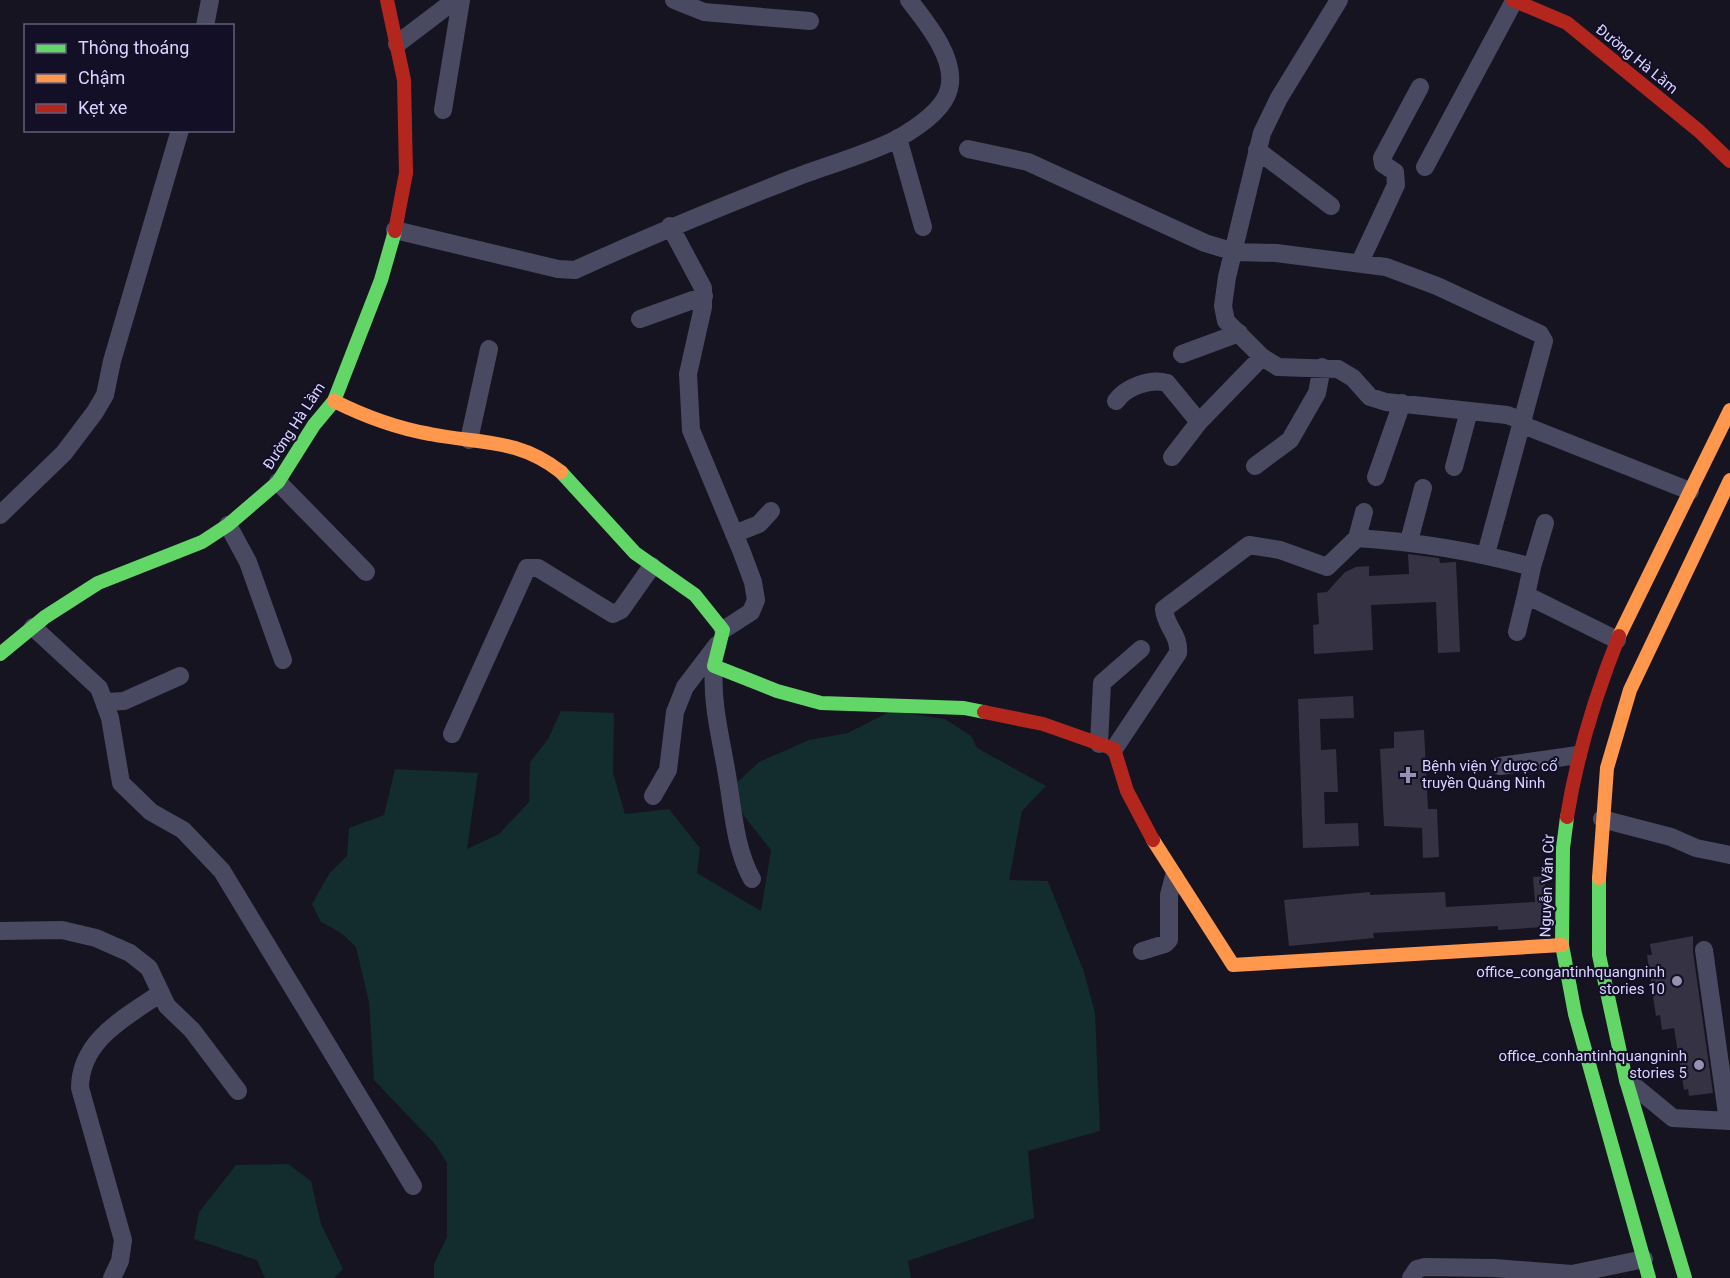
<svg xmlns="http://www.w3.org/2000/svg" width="1730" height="1278" viewBox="0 0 1730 1278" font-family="Roboto,sans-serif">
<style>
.green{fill:#132c2d}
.building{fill:#343243}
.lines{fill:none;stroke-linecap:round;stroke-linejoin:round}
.street{stroke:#4a4962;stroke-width:18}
.fast{stroke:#63d668;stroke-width:14}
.slow{stroke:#ff974d;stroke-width:14}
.jam{stroke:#b3261e;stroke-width:14}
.poi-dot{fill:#9591b1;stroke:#130f26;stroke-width:2}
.labels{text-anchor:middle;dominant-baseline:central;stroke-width:4.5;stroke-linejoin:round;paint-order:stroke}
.street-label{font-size:15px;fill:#d9d4ff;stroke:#130f26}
.poi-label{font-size:15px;fill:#d9d4ff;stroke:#130f26;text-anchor:end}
</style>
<rect width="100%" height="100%" fill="#161421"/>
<!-- green -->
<path class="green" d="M 561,711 L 614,713 L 613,773 L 625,814 L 669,809 L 700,848 L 697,873 L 761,911 L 771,850 L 744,816 L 730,789 L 759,762 L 809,740 L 848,733 L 891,711 L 945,719 L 971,736 L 977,748 L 1046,786 L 1022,811 L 1009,880 L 1048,881 L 1084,972 L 1095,1013 L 1100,1131 L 1028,1151 L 1034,1218 L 908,1261 L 911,1278 L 434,1278 L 434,1264 L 447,1237 L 447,1163 L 435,1144 L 374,1080 L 369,1002 L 356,947 L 341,933 L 321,922 L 312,904 L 329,874 L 347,856 L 349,828 L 384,815 L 395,769 L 478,773 L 467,849 L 499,834 L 529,802 L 530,762 L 548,739 Z
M 288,1164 L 311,1181 L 321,1224 L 343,1269 L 334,1278 L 265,1278 L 257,1260 L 194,1239 L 199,1212 L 236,1165 Z"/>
<!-- building -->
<path class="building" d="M 1408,554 L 1439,558 L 1440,563 L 1456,562 L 1460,652 L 1438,653 L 1436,602 L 1371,605 L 1373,650 L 1314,654 L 1313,625 L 1319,624 L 1317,593 L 1327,592 L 1345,572 L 1356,567 L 1369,566 L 1369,576 L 1409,574 Z
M 1353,696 L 1354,718 L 1320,719 L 1321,750 L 1336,749 L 1338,792 L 1324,792 L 1325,824 L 1358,823 L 1359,846 L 1303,848 L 1298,699 Z
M 1424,730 L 1428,809 L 1437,809 L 1439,857 L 1423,858 L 1422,828 L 1384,826 L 1380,749 L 1394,748 L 1394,732 Z
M 1545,876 L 1545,927 L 1498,930 L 1498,926 L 1373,933 L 1374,938 L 1289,946 L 1284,900 L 1370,892 L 1370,895 L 1445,892 L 1446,907 L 1535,902 L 1533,877 Z
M 1693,936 L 1693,952 L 1713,1093 L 1689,1096 L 1688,1089 L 1684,1090 L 1674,1028 L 1662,1030 L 1660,1015 L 1656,1016 L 1647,955 L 1652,955 L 1650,944 Z"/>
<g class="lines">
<!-- street -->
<path class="street" d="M 674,0 L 704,12 L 810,21
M 205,26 L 210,0
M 397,44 L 455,0
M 443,110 L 461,0
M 898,138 L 923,227
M 968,149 L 1028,162 L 1205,243 L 1235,252 L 1276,253 L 1386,267 L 1437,286 L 1540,334 L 1544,341 L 1486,554
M 1257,150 L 1331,206
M 1425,167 L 1514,1
M 670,226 L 703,288 L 703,307 L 688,374 L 691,430 L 741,550 L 753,582 L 756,600 L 751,612 L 723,630
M 395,230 L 558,269 L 575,270 C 647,237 720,207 794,178 C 827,165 866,155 897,139 C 915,129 944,110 949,89 C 957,59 926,22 909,0
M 1360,262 L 1396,185 L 1395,172 L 1383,164 L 1382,158 L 1420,87
M 640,319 L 704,296
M 1182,354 L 1239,333
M 1262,357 L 1278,367 L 1338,369 L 1353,378 L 1370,397 L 1386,402 L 1507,415 L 1524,421
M 1116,401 C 1126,387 1150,378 1167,383 L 1199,422
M 1523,425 L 1690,491
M 469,440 L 489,349
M 1172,457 L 1199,422 L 1262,357 L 1226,321 L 1223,306 L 1227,277 L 1262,133 L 1279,98 L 1339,0
M 1255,466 L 1290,440 L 1317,393 L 1322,367
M 1454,467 L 1469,411
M 1376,477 L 1402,403
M 278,482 L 366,572
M 0,515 L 64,453 L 95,412 L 105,395 L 112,361 L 180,130
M 228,525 L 248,562 L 283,660
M 734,534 L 759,524 L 771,511
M 1357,538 L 1364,512
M 1409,541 L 1423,488
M 1532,567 L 1545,523
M 33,627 L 99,688 L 110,718 L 121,783 L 151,812 L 183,830 L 222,871 L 413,1186
M 1517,632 L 1526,595
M 714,666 C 711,705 722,742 728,781 C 733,812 736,851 752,879
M 106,702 L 124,701 L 180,676
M 452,734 L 527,568 L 538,568 L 613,614 L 621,610 L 652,566
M 1099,744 L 1102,683 L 1141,649
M 1114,749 L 1178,653 C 1180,635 1165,626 1164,609 L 1249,545 L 1280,550 L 1327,567 L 1357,538 C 1417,542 1474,551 1532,567 L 1526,595 L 1617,640
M 1500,766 L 1578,755
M 653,796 L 668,770 L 675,712 L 685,687 L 717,645
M 1602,819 L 1671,837 L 1696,848 L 1730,855
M 0,931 L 62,930 L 96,938 L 130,953 L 149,968 L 167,1006 L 192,1030 L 238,1091
M 1704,950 L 1728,1121
M 1142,951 L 1165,944 L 1169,940 L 1169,895 L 1174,876
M 1628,1081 L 1673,1118 L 1730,1121
M 112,1278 L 120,1261 L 123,1240 L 80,1088 C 80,1040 126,1017 161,993
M 1411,1278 L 1417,1269 L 1425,1267 L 1494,1268 L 1572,1274 L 1644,1259"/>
<!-- fast -->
<path class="fast" d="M 561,472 L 635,553 L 695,595 L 723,630 L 714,666 L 777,691 L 821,703 L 964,708 L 984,712
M 0,654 L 45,617 L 98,583 L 202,542 L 228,525 L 278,482 L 314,425 L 334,401 L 381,280 L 395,231
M 1567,817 L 1563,848 L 1562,945 L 1575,1014 L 1649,1278
M 1599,878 L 1599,955 L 1626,1080 L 1685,1278"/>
<!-- slow -->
<path class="slow" d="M 334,401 C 364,416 396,428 430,434 C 480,444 518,438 561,472
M 1619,636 L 1730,410
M 1153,840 L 1233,965 L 1562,945
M 1599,878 L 1607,768 L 1630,690 L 1730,480"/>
<!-- jam -->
<path class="jam" d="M 387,0 L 404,80 L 406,173 L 395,231
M 1513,0 L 1567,23 L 1699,131 L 1730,161
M 984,712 L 1043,724 L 1114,749 L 1127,791 L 1153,840
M 1567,817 C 1577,754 1595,696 1619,636"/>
</g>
<!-- markers -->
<g class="poi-dot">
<path d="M1405 766h6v6h6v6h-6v6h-6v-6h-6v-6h6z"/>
<circle cx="1677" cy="981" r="6"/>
<circle cx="1699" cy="1065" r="6"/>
</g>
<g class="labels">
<!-- street labels -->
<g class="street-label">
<text transform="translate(1637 59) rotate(39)">Đường Hà Lầm</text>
<text transform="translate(294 426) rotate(-57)">Đường Hà Lầm</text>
<text transform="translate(1547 886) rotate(-88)">Nguyễn Văn Cừ</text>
</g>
<!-- poi labels -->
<g class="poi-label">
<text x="1422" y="766" text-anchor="start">Bệnh viện Y dược cổ<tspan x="1422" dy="17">truyền Quảng Ninh</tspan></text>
<text x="1665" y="972">office_congantinhquangninh<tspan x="1665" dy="17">stories 10</tspan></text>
<text x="1687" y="1056">office_conhantinhquangninh<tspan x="1687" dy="17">stories 5</tspan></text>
</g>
</g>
<!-- legend -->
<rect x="24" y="24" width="210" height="108" fill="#130f26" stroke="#625e7d" stroke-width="1.5"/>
<rect x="36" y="44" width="30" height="9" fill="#63d668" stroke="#625e7d" stroke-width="1.5"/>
<text x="78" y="54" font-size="18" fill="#d9d4ff">Thông thoáng</text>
<rect x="36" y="74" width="30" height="9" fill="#ff974d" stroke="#625e7d" stroke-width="1.5"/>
<text x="78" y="84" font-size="18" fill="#d9d4ff">Chậm</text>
<rect x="36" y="104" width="30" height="9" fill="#b3261e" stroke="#625e7d" stroke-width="1.5"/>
<text x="78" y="114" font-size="18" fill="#d9d4ff">Kẹt xe</text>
</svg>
